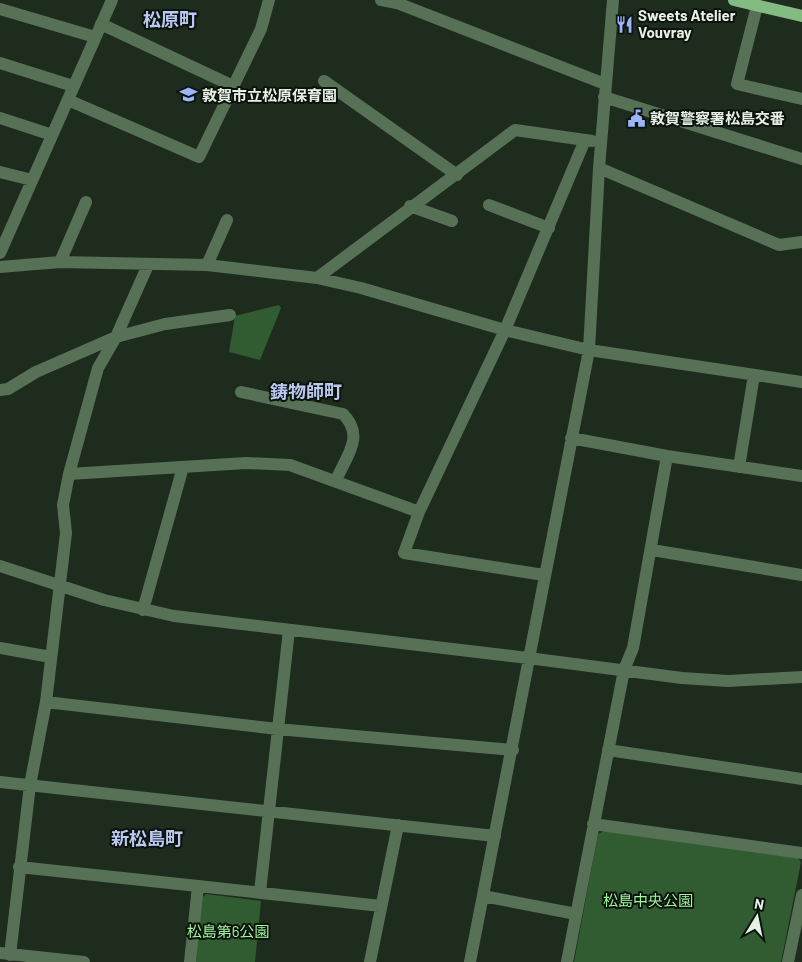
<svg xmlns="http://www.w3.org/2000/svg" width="802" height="962" viewBox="0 0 802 962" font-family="Barlow,'Noto Sans JP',sans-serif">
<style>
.green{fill:#315c31}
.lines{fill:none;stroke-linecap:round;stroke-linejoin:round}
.minor{stroke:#577156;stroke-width:12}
.major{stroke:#83bb82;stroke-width:12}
.labels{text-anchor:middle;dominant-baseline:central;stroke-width:4;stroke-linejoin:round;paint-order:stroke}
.poi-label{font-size:15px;font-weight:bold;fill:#e7f0e6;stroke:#0c130c;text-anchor:start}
.park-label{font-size:15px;fill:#9ef79e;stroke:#0c130c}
.quarter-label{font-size:18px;font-weight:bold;fill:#bac9f2;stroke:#0c130c}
</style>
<rect width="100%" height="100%" fill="#1e2c1e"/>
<!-- green -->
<path class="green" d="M 279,305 L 281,308 L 260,360 L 229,352 L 235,316 Z
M 604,831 L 797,857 L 801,862 L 781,962 L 574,962 L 598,834 Z
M 206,894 L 261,901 L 255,962 L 196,962 L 202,898 Z"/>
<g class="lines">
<!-- minor -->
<path class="minor" d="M 381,0 L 397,3 L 605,84
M 757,6 L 737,84 L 802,99
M 0,9 L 95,37
M 101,24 L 233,86
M 0,63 L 73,86
M 324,81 L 457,175
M 604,97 L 802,159
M 68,100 L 199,157 L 261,29 L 269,0
M 0,118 L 52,135
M 599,168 L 779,245 L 802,242
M 0,172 L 32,180
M 489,205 L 549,228
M 410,206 L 452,221
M 0,253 L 112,0
M 60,262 L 86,202
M 207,265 L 227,220
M 0,267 L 60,262 L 207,265 L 317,278 L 361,288 L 505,330 L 589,350 L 802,382
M 317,278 L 515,130 L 592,141
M 0,390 L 8,389 L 36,372 L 116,337 L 165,324 L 230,315
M 241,392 L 343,414 C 365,436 347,455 336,480
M 571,438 L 667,456 L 802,476
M 739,467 L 754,375
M 69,474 L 98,368 L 116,337 L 148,265
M 652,550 L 802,575
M 0,566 L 104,600 L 174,616 L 528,658 L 682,678 L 728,681 L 802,677
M 544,575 L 404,553 L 419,512 L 505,330 L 585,140
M 143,610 L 183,467
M 0,648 L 51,657
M 46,702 L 277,729 L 513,750
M 608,750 L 802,779
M 0,782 L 495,836
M 593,824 L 802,853
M 19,867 L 198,886
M 260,892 L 289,630
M 483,896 L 576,914
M 0,953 L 84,962
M 10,955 L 30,785 L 46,702 L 66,533 L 63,505 L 69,474 L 246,463 L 290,465 L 419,512
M 190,962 L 198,886 L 381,906
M 370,962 L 398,825
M 470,962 L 589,350 L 599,168 L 613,0
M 567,962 L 624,670 L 633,648 L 667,456
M 788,962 L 802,895"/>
<!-- major -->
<path class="major" d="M 734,0 L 802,16"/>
</g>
<!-- icons -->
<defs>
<symbol id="restaurant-bare" viewBox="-9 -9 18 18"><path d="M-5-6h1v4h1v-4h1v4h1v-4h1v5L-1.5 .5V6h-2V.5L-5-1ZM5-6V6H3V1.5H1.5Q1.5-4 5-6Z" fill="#9bb5fd" stroke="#0c130c" stroke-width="2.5" paint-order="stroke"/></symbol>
<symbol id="school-bare" viewBox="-9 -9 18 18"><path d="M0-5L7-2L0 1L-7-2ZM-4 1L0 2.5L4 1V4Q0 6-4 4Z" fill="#9bb5fd" stroke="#0c130c" stroke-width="2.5" paint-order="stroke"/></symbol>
<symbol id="civic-bare" viewBox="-9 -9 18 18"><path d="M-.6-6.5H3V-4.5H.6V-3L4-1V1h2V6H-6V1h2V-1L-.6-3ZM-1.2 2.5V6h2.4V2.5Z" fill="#9bb5fd" stroke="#0c130c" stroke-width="2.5" paint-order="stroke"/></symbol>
</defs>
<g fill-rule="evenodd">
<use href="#restaurant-bare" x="612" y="12" width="25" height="25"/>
<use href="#school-bare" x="176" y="82" width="25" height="25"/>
<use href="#civic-bare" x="624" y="106" width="25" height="25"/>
</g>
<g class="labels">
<!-- poi labels -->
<g class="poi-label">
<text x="638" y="15">Sweets Atelier<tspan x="638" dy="17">Vouvray</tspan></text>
<text x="202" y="95">敦賀市立松原保育園</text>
<text x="650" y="118">敦賀警察署松島交番</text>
</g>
<!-- park labels -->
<g class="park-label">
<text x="648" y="900">松島中央公園</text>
<text x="228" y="931">松島第6公園</text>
</g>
<!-- quarter labels -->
<g class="quarter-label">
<text x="170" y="19">松原町</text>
<text x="306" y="391">鋳物師町</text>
<text x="147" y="838">新松島町</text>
</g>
</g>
<!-- north arrow -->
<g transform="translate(757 917) rotate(10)" stroke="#0c130c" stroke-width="4" paint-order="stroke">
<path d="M0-4L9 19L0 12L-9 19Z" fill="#e7f0e6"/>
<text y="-8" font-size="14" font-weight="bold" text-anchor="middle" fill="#e7f0e6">N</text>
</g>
</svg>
